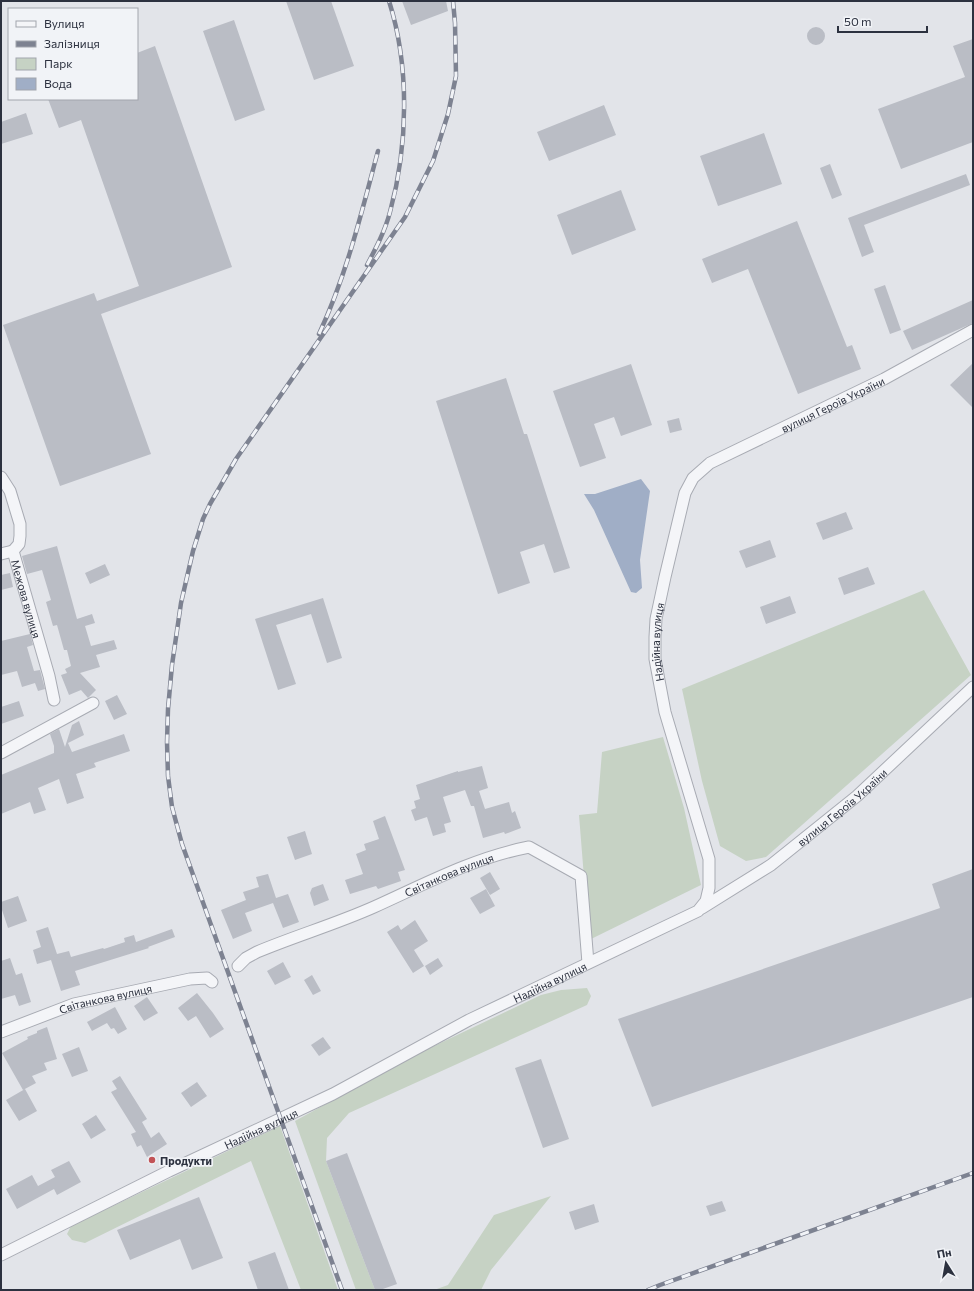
<svg xmlns="http://www.w3.org/2000/svg" width="974" height="1291" viewBox="0 0 974 1291" font-family="Commissioner,sans-serif">
<style>
.green{fill:#c6d2c4}
.water{fill:#a0aec6}
.building{fill:#babdc5}
.lines{fill:none;stroke-linecap:round;stroke-linejoin:round}
.street-casing{stroke:#a8abb3;stroke-width:13}
.street{stroke:#f4f5f8;stroke-width:11}
.rail-casing{stroke:#7d8291;stroke-width:4.5}
.rail{stroke:#f1f3f7;stroke-width:3;stroke-dasharray:9;stroke-linecap:butt}
.poi-dot{fill:#c25357;stroke:#f1f3f7;stroke-width:1.5}
.labels{text-anchor:middle;dominant-baseline:central;stroke-width:3.5;stroke-linejoin:round;paint-order:stroke}
.street-label{font-size:11px;fill:#2c313f;stroke:#f1f3f7}
.poi-label{font-size:11px;font-weight:bold;fill:#2c313f;stroke:#f1f3f7;text-anchor:start}
</style>
<rect width="100%" height="100%" fill="#e2e4e9"/>
<!-- green -->
<path class="green" d="M 924,590 L 971,675 L 766,857 L 746,861 L 720,846 L 702,781 L 682,689 Z
M 663,737 L 684,808 L 701,885 L 589,940 L 579,815 L 597,813 L 602,752 Z
M 587,988 L 591,996 L 587,1005 L 349,1113 L 327,1138 L 326,1161 L 375,1290 L 356,1290 L 295,1121 L 411,1057 L 541,995 L 561,990 Z
M 280,1126 L 338,1290 L 301,1290 L 251,1161 L 85,1243 L 72,1240 L 67,1234 L 71,1226 Z
M 551,1196 L 491,1270 L 481,1290 L 434,1290 L 448,1285 L 494,1215 Z"/>
<!-- water -->
<path class="water" d="M 641,479 L 650,491 L 640,560 L 642,588 L 636,593 L 631,592 L 594,510 L 584,494 L 595,494 Z"/>
<!-- building -->
<path class="building" d="M 286,1 L 331,1 L 354,66 L 314,80 Z
M 402,1 L 446,1 L 448,11 L 411,25 Z
M 234,20 L 265,110 L 235,121 L 203,31 Z
M807 36a9 9 0 1 1 18 0a9 9 0 1 1-18 0Z
M 973,39 L 973,142 L 901,169 L 878,109 L 965,77 L 953,46 Z
M 155,46 L 232,267 L 101,314 L 151,454 L 60,486 L 3,325 L 94,293 L 97,301 L 139,286 L 81,120 L 59,128 L 48,99 L 137,99 L 137,53 Z
M 604,105 L 616,135 L 549,161 L 537,132 Z
M 26,113 L 33,134 L 1,144 L 1,122 Z
M 764,133 L 782,184 L 718,206 L 700,156 Z
M 830,164 L 842,195 L 832,199 L 820,168 Z
M 966,174 L 970,185 L 864,225 L 874,252 L 862,257 L 848,218 Z
M 621,190 L 636,230 L 572,255 L 557,215 Z
M 797,221 L 847,347 L 852,345 L 861,369 L 798,394 L 748,269 L 712,283 L 702,259 Z
M 885,285 L 901,330 L 890,334 L 874,289 Z
M 973,300 L 973,323 L 912,350 L 903,331 Z
M 973,363 L 973,408 L 950,385 Z
M 631,364 L 652,425 L 621,436 L 614,417 L 594,424 L 606,458 L 580,467 L 553,391 Z
M 506,378 L 524,434 L 527,434 L 570,568 L 554,573 L 544,544 L 520,552 L 530,583 L 498,594 L 436,401 Z
M 679,418 L 682,430 L 670,433 L 667,421 Z
M 846,512 L 853,529 L 823,540 L 816,523 Z
M 770,540 L 776,557 L 746,568 L 739,551 Z
M 57,546 L 77,619 L 92,614 L 95,623 L 85,626 L 91,646 L 114,640 L 117,649 L 96,655 L 100,667 L 80,673 L 96,690 L 88,698 L 81,690 L 69,695 L 61,675 L 67,673 L 65,669 L 71,666 L 67,650 L 64,650 L 57,625 L 53,626 L 46,602 L 51,600 L 42,570 L 27,574 L 22,556 Z
M 105,564 L 110,575 L 90,584 L 85,573 Z
M 868,567 L 875,584 L 844,595 L 838,578 Z
M 10,573 L 13,587 L 1,590 L 1,575 Z
M 790,596 L 796,613 L 766,624 L 760,607 Z
M 323,598 L 342,658 L 327,663 L 311,614 L 276,625 L 296,684 L 278,690 L 255,619 Z
M 30,634 L 33,645 L 27,647 L 34,671 L 40,670 L 45,689 L 38,691 L 35,683 L 22,687 L 17,671 L 1,675 L 1,641 Z
M 117,695 L 127,714 L 114,720 L 105,701 Z
M 19,701 L 24,716 L 1,724 L 1,707 Z
M 79,721 L 84,735 L 68,743 L 72,752 L 124,734 L 130,751 L 94,763 L 96,767 L 76,774 L 84,798 L 67,804 L 59,779 L 38,788 L 46,810 L 34,814 L 30,802 L 1,814 L 1,775 L 54,753 L 54,746 L 50,734 L 59,729 L 65,747 L 72,725 Z
M 482,766 L 488,788 L 479,791 L 485,809 L 509,802 L 512,813 L 515,811 L 521,828 L 505,834 L 504,832 L 483,838 L 474,806 L 471,806 L 465,790 L 443,797 L 451,822 L 444,824 L 446,832 L 433,836 L 427,817 L 415,821 L 411,810 L 416,808 L 414,801 L 420,799 L 416,785 L 458,771 L 458,772 Z
M 385,816 L 405,870 L 398,872 L 401,881 L 378,889 L 376,886 L 350,894 L 345,880 L 363,874 L 356,854 L 366,850 L 364,844 L 379,839 L 373,821 Z
M 305,831 L 312,854 L 295,860 L 287,837 Z
M 973,869 L 973,997 L 652,1107 L 618,1019 L 940,908 L 932,884 Z
M 490,872 L 500,889 L 490,895 L 480,878 Z
M 268,874 L 276,898 L 288,894 L 299,922 L 283,928 L 273,903 L 245,913 L 252,931 L 233,939 L 221,910 L 246,900 L 243,892 L 259,887 L 256,877 Z
M 323,884 L 329,900 L 314,906 L 310,893 L 312,888 Z
M 486,889 L 495,906 L 480,914 L 470,898 Z
M 18,896 L 27,921 L 8,928 L 1,907 L 1,902 Z
M 415,920 L 428,941 L 414,950 L 424,966 L 413,973 L 387,932 L 398,925 L 401,930 Z
M 48,927 L 57,954 L 69,951 L 71,957 L 103,948 L 104,949 L 125,942 L 124,938 L 134,935 L 136,942 L 172,929 L 175,937 L 148,947 L 149,948 L 75,971 L 80,985 L 61,991 L 51,960 L 37,964 L 33,950 L 41,947 L 36,931 Z
M 10,958 L 16,975 L 22,973 L 31,1002 L 19,1006 L 15,995 L 1,999 L 1,961 Z
M 438,958 L 443,966 L 430,975 L 425,966 Z
M 283,962 L 291,977 L 275,985 L 267,971 Z
M 312,975 L 321,991 L 313,995 L 304,980 Z
M 197,993 L 213,1013 L 224,1029 L 210,1038 L 196,1016 L 188,1021 L 178,1008 Z
M 147,997 L 158,1013 L 144,1021 L 134,1006 Z
M 115,1007 L 127,1029 L 118,1034 L 114,1028 L 111,1029 L 107,1023 L 92,1031 L 87,1022 Z
M 47,1027 L 57,1059 L 44,1063 L 47,1070 L 32,1076 L 36,1083 L 23,1090 L 2,1053 L 28,1039 L 27,1037 L 37,1033 L 37,1031 Z
M 323,1037 L 331,1048 L 319,1056 L 311,1045 Z
M 79,1047 L 88,1071 L 72,1077 L 62,1054 Z
M 541,1059 L 569,1139 L 543,1148 L 515,1068 Z
M 120,1076 L 147,1119 L 142,1122 L 151,1138 L 159,1132 L 167,1144 L 147,1157 L 141,1145 L 137,1147 L 131,1134 L 136,1132 L 111,1092 L 117,1089 L 112,1081 Z
M 197,1082 L 207,1096 L 191,1107 L 181,1093 Z
M 25,1089 L 37,1111 L 19,1121 L 6,1100 Z
M 96,1115 L 106,1130 L 91,1139 L 82,1124 Z
M 347,1153 L 397,1284 L 380,1290 L 375,1290 L 326,1161 Z
M 69,1161 L 81,1182 L 57,1195 L 54,1189 L 17,1209 L 6,1189 L 32,1175 L 38,1186 L 55,1177 L 51,1170 Z
M 199,1197 L 223,1258 L 192,1270 L 180,1239 L 130,1260 L 117,1230 Z
M 722,1201 L 726,1211 L 710,1216 L 706,1206 Z
M 594,1204 L 599,1222 L 575,1230 L 569,1212 Z
M 275,1252 L 289,1290 L 258,1290 L 248,1262 Z"/>
<g class="lines">
<defs>
<g id="street">
<path id="s1" d="M 1,477 L 10,491 L 20,524 L 20,536 L 19,544 L 13,551 L 49,676 L 54,700"/>
<path d="M 1,554 L 13,551"/>
<path d="M 1,753 L 93,703"/>
<path id="s2" d="M 702,908 L 771,865 L 857,796 L 973,687"/>
<path id="s3" d="M 238,966 L 246,958 L 257,952 C 295,936 336,924 374,907 C 425,884 473,858 529,847 L 581,876 L 588,963"/>
<path id="s4" d="M 1,1032 L 74,1004 L 190,979 L 207,978 L 212,982"/>
<path id="s5" d="M 1,1255 L 169,1171 L 333,1094 L 469,1020 L 698,911 L 706,901 L 709,888 L 709,859 L 665,712 L 655,659 L 655,637 L 656,619 L 665,577 L 685,493 L 693,478 L 710,463 L 884,379 L 973,330"/>
</g>
</defs>
<!-- street casing -->
<use href="#street" class="street-casing"/>
<!-- street -->
<use href="#street" class="street"/>
<defs>
<path id="rail" d="M 367,265 C 376,248 385,231 390,212 C 408,146 410,67 389,1
M 319,334 C 347,274 361,214 378,151
M 342,1290 L 182,844 L 172,807 L 168,776 L 167,742 L 168,709 L 172,665 L 181,603 L 193,551 L 203,519 L 210,504 L 236,459 L 405,217 L 433,161 L 448,114 L 456,76 L 455,23 L 453,1
M 648,1290 L 660,1285 L 973,1173"/>
</defs>
<!-- rail casing -->
<use href="#rail" class="rail-casing"/>
<!-- rail -->
<use href="#rail" class="rail"/>
</g>
<!-- markers -->
<circle class="poi-dot" cx="152" cy="1160" r="4"/>
<g class="labels">
<!-- street labels -->
<g class="street-label">
<text stroke="none"><textPath href="#s5" startOffset="1385">вулиця Героїв України</textPath></text>
<text stroke="none"><textPath href="#s1" startOffset="130">Межова вулиця</textPath></text>
<text stroke="none"><textPath href="#s5" startOffset="1057">Надійна вулиця</textPath></text>
<text stroke="none"><textPath href="#s2" startOffset="173">вулиця Героїв України</textPath></text>
<text stroke="none"><textPath href="#s3" startOffset="231">Світанкова вулиця</textPath></text>
<text stroke="none"><textPath href="#s5" startOffset="613">Надійна вулиця</textPath></text>
<text stroke="none"><textPath href="#s4" startOffset="110">Світанкова вулиця</textPath></text>
<text stroke="none"><textPath href="#s5" startOffset="289">Надійна вулиця</textPath></text>
</g>
<!-- poi labels -->
<g class="poi-label">
<text x="160" y="1160">Продукти</text>
</g>
</g>
<!-- border -->
<rect width="974" height="1291" fill="none" stroke="#2c313f" stroke-width="4"/>
<!-- legend -->
<rect x="8" y="8" width="130" height="92" fill="#f1f3f7" stroke="#a2a5ad"/>
<rect x="16" y="21" width="20" height="6" fill="#f4f5f8" stroke="#a2a5ad"/>
<text x="44" y="28" font-size="12" fill="#2c313f">Вулиця</text>
<rect x="16" y="41" width="20" height="6" fill="#7d8291" stroke="#a2a5ad"/>
<text x="44" y="48" font-size="12" fill="#2c313f">Залізниця</text>
<rect x="16" y="58" width="20" height="12" fill="#c6d2c4" stroke="#a2a5ad"/>
<text x="44" y="68" font-size="12" fill="#2c313f">Парк</text>
<rect x="16" y="78" width="20" height="12" fill="#a0aec6" stroke="#a2a5ad"/>
<text x="44" y="88" font-size="12" fill="#2c313f">Вода</text>
<!-- north arrow -->
<g transform="translate(946 1263) rotate(349)" stroke="#f1f3f7" stroke-width="3" paint-order="stroke">
<path d="M0-3L7 15L0 10L-7 15Z" fill="#2c313f"/>
<text y="-6" font-size="11" font-weight="bold" text-anchor="middle" fill="#2c313f">Пн</text>
</g>
<!-- scale -->
<path d="M838 26v6h89v-6" fill="none" stroke="#2c313f" stroke-width="2"/>
<text x="844" y="26" font-size="12" fill="#2c313f" stroke="#f1f3f7" stroke-width="3" paint-order="stroke">50 m</text>
</svg>
